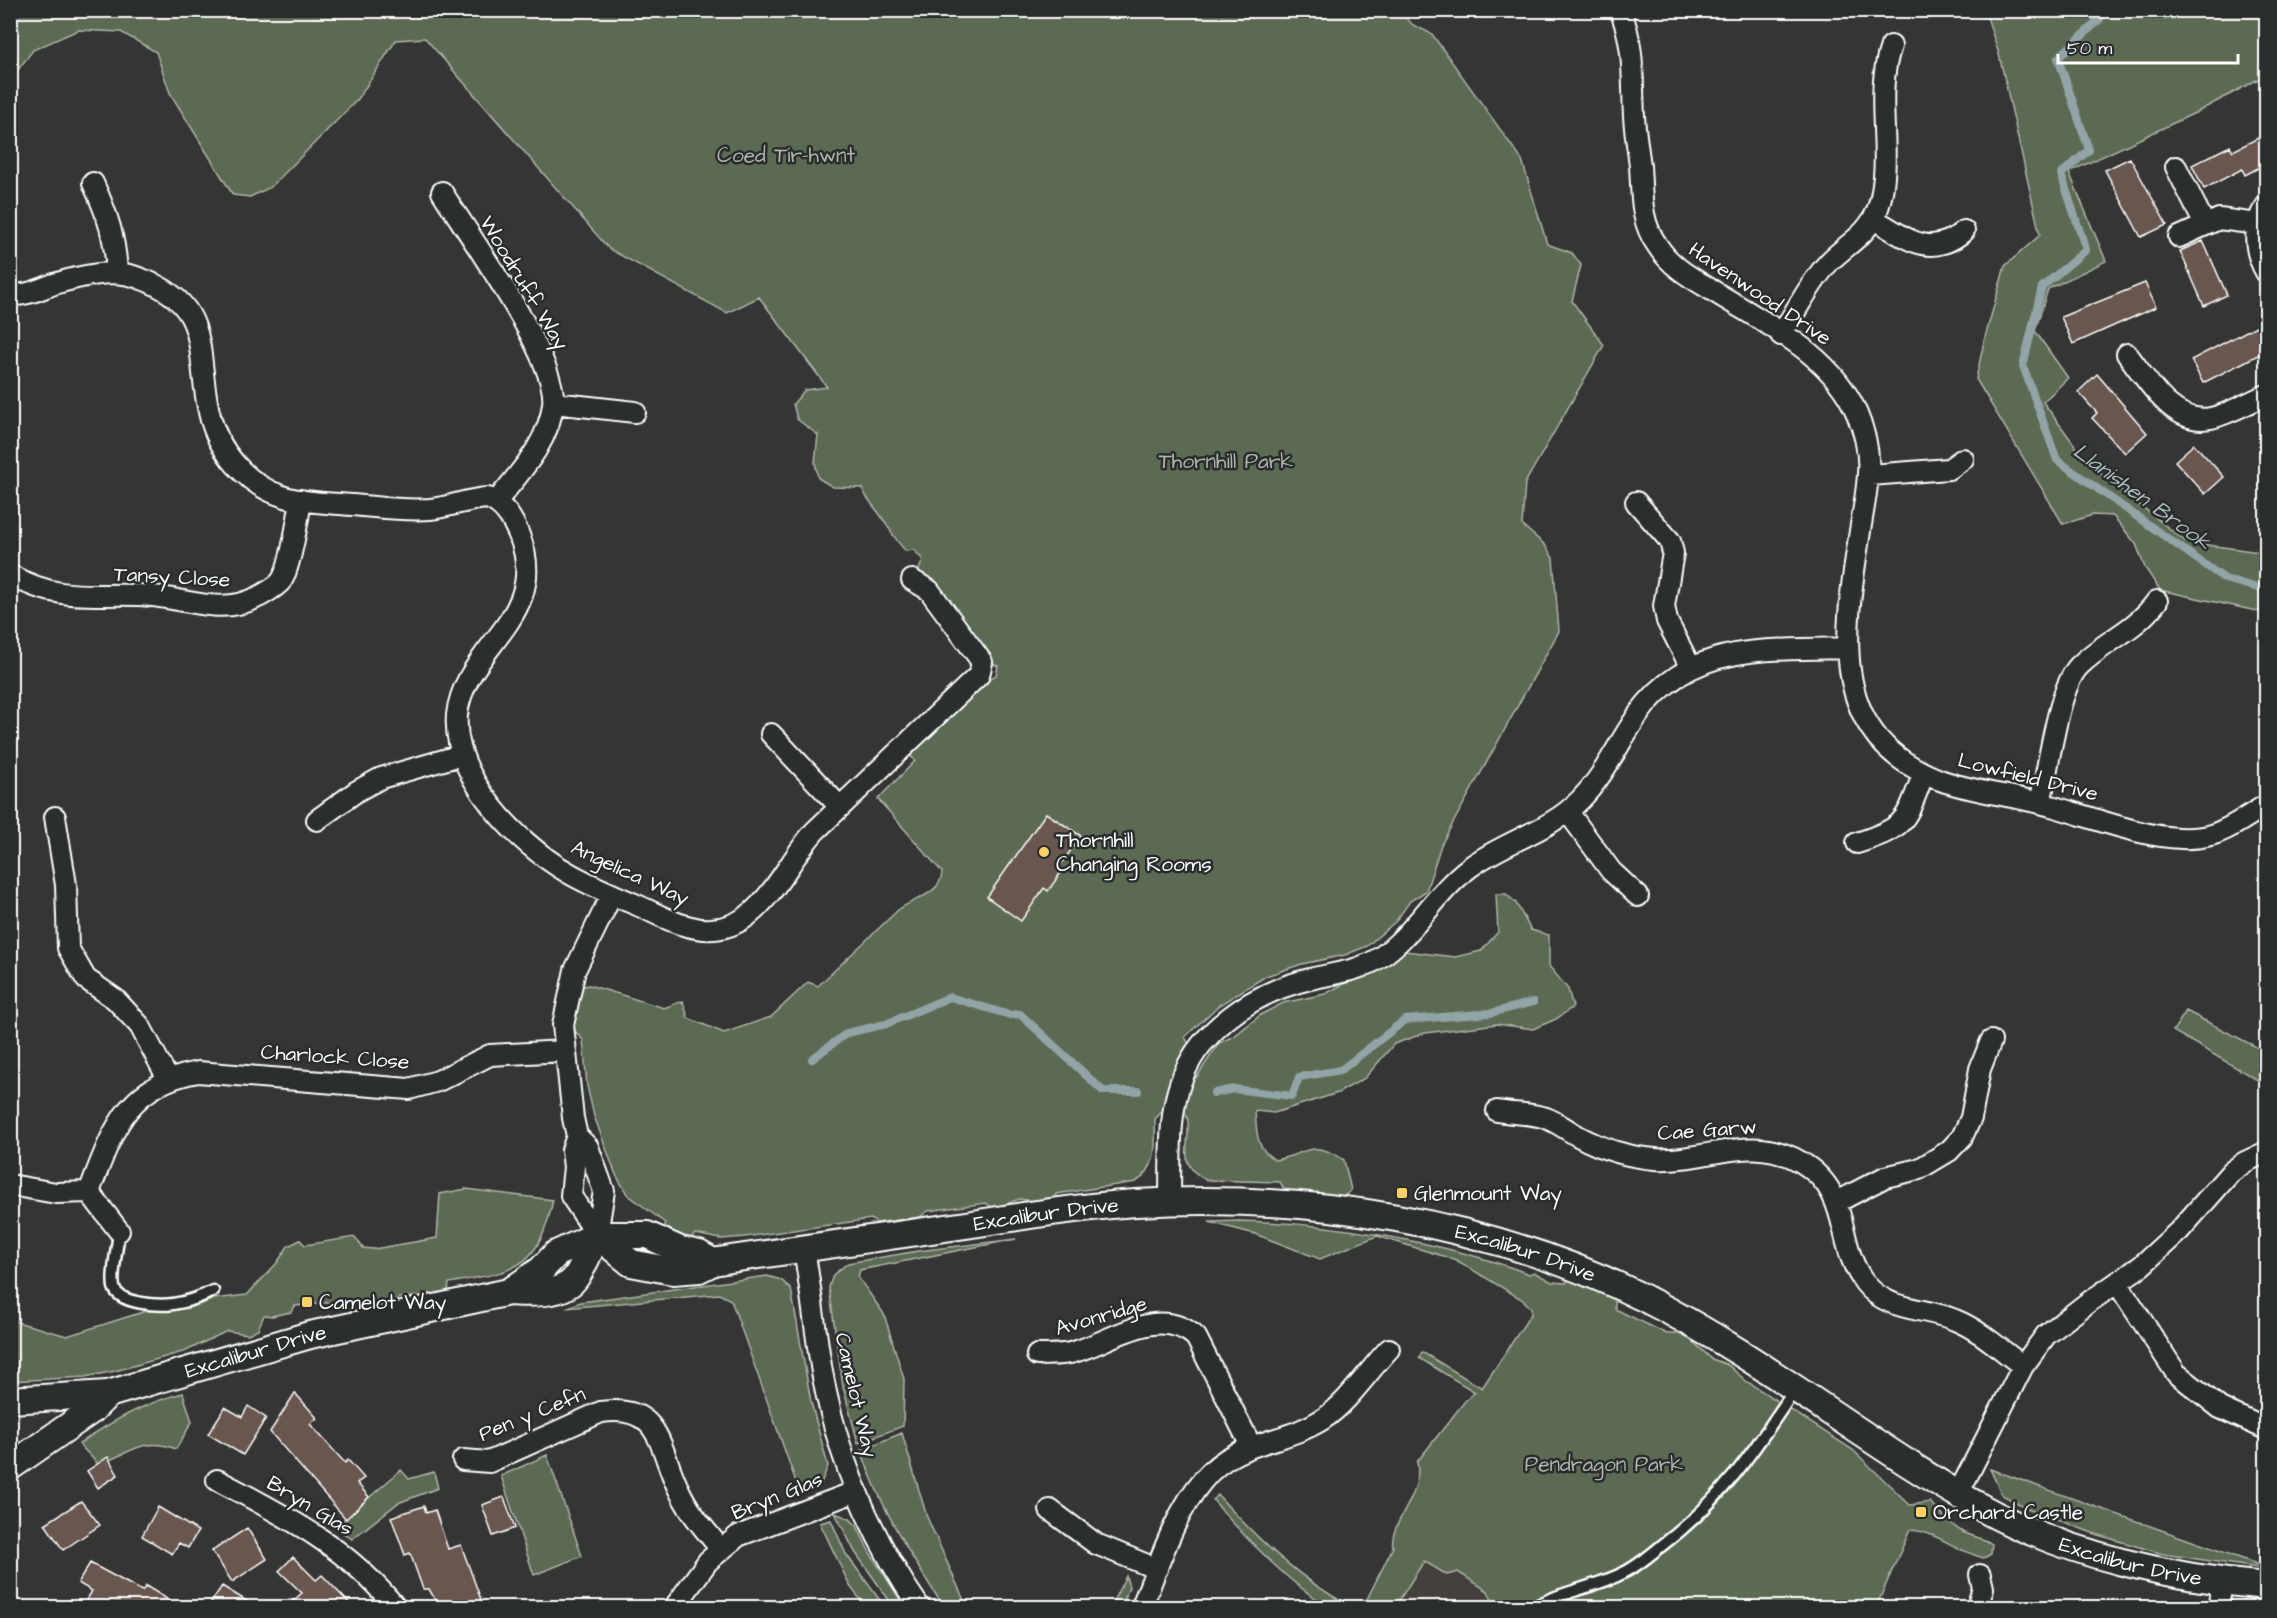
<svg xmlns="http://www.w3.org/2000/svg" width="2277" height="1618" viewBox="0 0 2277 1618" font-family="'Architects Daughter',sans-serif">
<style>
.built{fill:#453f3d}
.green{fill:#5c6b53;stroke:#aeb5a9;stroke-width:1.5}
.lines{fill:none;stroke-linecap:round;stroke-linejoin:round}
.stream{stroke:#92a4a7;stroke-width:8}
.building{fill:#67574f;stroke:#fff;stroke-width:1.5}
.service-casing{stroke:#fff;stroke-width:15}
.minor-casing{stroke:#fff;stroke-width:24}
.tertiary-casing{stroke:#fff;stroke-width:30}
.service{stroke:#2a2d2e;stroke-width:10}
.minor{stroke:#2a2d2e;stroke-width:20}
.tertiary{stroke:#2a2d2e;stroke-width:26}
.poi-dot{fill:#ffd166;stroke:#2a2d2e;stroke-width:2}
.labels{text-anchor:middle;dominant-baseline:central;stroke-width:5;stroke-linejoin:round;paint-order:stroke}
.park-label{font-size:21px;fill:#aeb5a9;stroke:#2a2d2e}
.street-label{font-size:21px;fill:#fff;stroke:#2a2d2e}
.poi-label{font-size:21px;fill:#fff;stroke:#2a2d2e;text-anchor:start}
.water-label{font-size:22px;font-style:italic;fill:#aebbbd;stroke:#2a2d2e}
</style>
<rect width="100%" height="100%" fill="#363535"/>
<filter id="ink" filterUnits="userSpaceOnUse"><feTurbulence type="fractalNoise" baseFrequency=".0167" numOctaves="2"/><feDisplacementMap in="SourceGraphic" scale="12" xChannelSelector="R" yChannelSelector="G"/><feConvolveMatrix kernelMatrix="1 2 1 2 8 2 1 2 1" color-interpolation-filters="sRGB"/></filter>
<g filter="url(#ink)">
<!-- built -->
<path class="built" d="M 1429,1554 L 1485,1589 L 1506,1608 L 1395,1608 Z"/>
<!-- green -->
<path class="green" d="M 11,11 L 1399,11 L 1413,25 L 1432,34 L 1522,160 L 1547,244 L 1572,253 L 1581,265 L 1572,301 L 1604,345 L 1525,483 L 1522,525 L 1545,545 L 1553,558 L 1559,631 L 1441,845 L 1426,891 L 1410,901 L 1396,921 L 1367,946 L 1345,955 L 1302,964 L 1266,976 L 1219,1005 L 1185,1037 L 1189,1044 L 1178,1079 L 1196,1078 L 1219,1043 L 1234,1036 L 1262,1014 L 1283,1003 L 1325,994 L 1405,951 L 1455,957 L 1481,951 L 1498,932 L 1496,894 L 1506,894 L 1516,903 L 1531,930 L 1549,935 L 1549,966 L 1568,989 L 1573,1007 L 1556,1019 L 1533,1029 L 1497,1024 L 1425,1033 L 1394,1044 L 1365,1078 L 1338,1093 L 1274,1113 L 1255,1111 C 1257,1132 1255,1148 1275,1160 C 1309,1154 1310,1138 1344,1160 L 1351,1190 L 1340,1201 L 1286,1193 L 1280,1182 L 1206,1180 C 1176,1164 1190,1148 1188,1122 C 1188,1117 1183,1110 1181,1105 L 1166,1107 L 1155,1119 C 1155,1143 1159,1167 1136,1182 L 1056,1194 L 1055,1198 L 1044,1202 L 1019,1199 L 994,1209 L 986,1203 L 928,1211 L 920,1217 L 876,1223 L 871,1219 L 745,1237 L 721,1239 L 695,1234 L 687,1243 L 671,1238 L 665,1228 L 665,1223 L 627,1194 L 616,1175 L 594,1116 L 587,1086 L 583,1040 L 568,1023 L 579,987 L 589,985 L 664,1008 L 683,1001 L 688,1018 L 724,1033 L 771,1017 L 808,982 L 818,986 L 898,910 C 914,898 941,895 942,872 L 878,799 L 915,761 L 909,754 L 981,684 L 996,675 L 998,666 L 991,663 L 917,574 L 923,560 L 914,550 L 906,551 C 894,540 890,528 881,516 C 874,506 867,500 862,488 L 833,487 L 818,478 L 815,462 L 818,435 L 797,419 L 793,404 L 805,390 L 827,387 L 759,297 L 727,313 L 609,249 L 425,38 L 396,40 L 358,99 L 271,187 L 250,197 L 233,195 L 170,93 L 156,52 L 121,32 L 78,30 L 33,50 L 11,79 Z
M 1985,11 L 2266,11 L 2266,75 L 2197,112 L 2069,172 L 2106,261 L 2048,289 L 2035,331 L 2068,378 L 2043,402 L 2088,463 L 2186,542 L 2266,553 L 2266,613 L 2160,590 L 2145,568 L 2136,544 L 2113,516 L 2093,515 L 2063,524 L 1976,379 L 1984,341 L 2005,266 L 2040,235 L 1999,54 Z
M 2186,1011 L 2266,1052 L 2266,1085 L 2173,1031 Z
M 466,1189 L 553,1200 C 538,1271 514,1271 449,1283 L 448,1291 L 441,1295 L 399,1298 L 392,1307 L 365,1313 L 354,1300 L 295,1306 L 291,1312 L 272,1316 L 264,1315 L 258,1329 L 248,1334 L 227,1331 L 186,1351 L 115,1371 L 85,1377 L 11,1381 L 10,1320 L 67,1336 L 146,1311 L 201,1304 L 214,1299 L 247,1295 L 277,1263 L 288,1246 L 300,1240 L 305,1245 L 355,1237 L 363,1248 L 374,1249 L 437,1238 L 440,1194 Z
M 1240,1221 C 1330,1223 1445,1242 1529,1274 L 1534,1272 L 1552,1282 L 1566,1283 L 1569,1276 L 1615,1298 L 1615,1309 L 1667,1334 L 1679,1334 L 1691,1340 L 1712,1359 L 1728,1365 L 1746,1381 L 1853,1450 L 1910,1505 L 1930,1502 C 1940,1513 1949,1524 1961,1531 C 1971,1537 1982,1537 1992,1544 L 1991,1554 L 1984,1558 C 1958,1552 1935,1531 1910,1530 L 1876,1607 L 1495,1607 L 1488,1591 L 1458,1572 L 1447,1575 L 1424,1561 L 1395,1607 L 1363,1607 L 1393,1547 C 1388,1523 1424,1497 1417,1462 L 1465,1401 L 1475,1392 L 1419,1358 L 1422,1352 L 1482,1388 L 1531,1314 L 1531,1308 L 1523,1300 L 1456,1260 L 1377,1236 L 1320,1259 L 1255,1234 L 1209,1222 Z
M 1016,1239 L 860,1270 L 858,1277 L 884,1314 L 904,1379 L 903,1426 L 858,1443 L 843,1387 L 829,1287 L 833,1275 L 848,1263 L 918,1251 Z
M 767,1276 L 781,1280 L 791,1289 L 811,1402 L 828,1466 L 821,1483 L 800,1493 L 731,1300 L 719,1294 L 566,1308 L 581,1302 Z
M 183,1393 L 192,1422 L 176,1449 C 140,1436 130,1455 98,1464 L 79,1444 C 111,1421 144,1403 183,1393 Z
M 902,1433 L 927,1517 L 967,1607 L 944,1607 C 911,1557 880,1507 861,1450 Z
M 547,1455 L 582,1556 L 534,1575 L 501,1476 Z
M 1990,1469 L 2254,1563 L 2265,1569 L 2163,1554 L 2095,1534 L 2027,1508 L 2002,1495 Z
M 401,1470 L 409,1479 L 434,1472 L 438,1488 L 398,1503 L 352,1539 L 335,1527 Z
M 1218,1495 C 1257,1539 1300,1580 1352,1607 C 1346,1608 1339,1609 1334,1607 C 1300,1597 1236,1528 1213,1500 Z
M 835,1513 L 850,1519 L 857,1526 L 870,1553 L 905,1607 L 894,1607 L 855,1552 Z
M 831,1520 L 846,1554 L 885,1607 L 866,1607 L 850,1586 L 820,1523 Z
M 1126,1576 L 1129,1587 L 1122,1607 L 1110,1607 Z"/>
<g class="lines">
<!-- stream -->
<path class="stream" d="M 2080,10 L 2100,19 L 2058,58 L 2089,150 L 2061,174 L 2086,250 L 2042,287 L 2023,366 L 2057,460 L 2225,579 L 2266,590
M 812,1059 L 847,1033 L 886,1024 L 950,997 L 1010,1015 L 1020,1014 L 1103,1091 L 1138,1091
M 1214,1093 L 1234,1089 L 1292,1096 L 1299,1077 L 1341,1070 L 1405,1020 L 1491,1013 L 1533,1002"/>
</g>
<!-- building -->
<path class="building" d="M 2260,137 L 2266,150 L 2266,164 L 2245,175 L 2242,169 L 2204,189 L 2192,165 L 2230,146 L 2233,151 Z
M 2130,158 L 2167,225 L 2141,237 L 2105,170 Z
M 2203,241 L 2227,295 L 2204,306 L 2180,251 Z
M 2145,283 L 2156,307 L 2073,344 L 2061,317 Z
M 2258,325 L 2266,341 L 2266,351 L 2203,383 L 2191,360 Z
M 2097,374 L 2147,433 L 2125,453 L 2092,418 L 2097,413 L 2078,392 Z
M 2194,444 L 2224,477 L 2205,494 L 2175,461 Z
M 1046,813 L 1081,836 L 1058,868 L 1062,871 L 1048,891 L 1044,888 L 1021,921 L 987,897 Z
M 295,1393 L 317,1418 L 310,1424 L 345,1463 L 348,1460 L 364,1478 L 357,1483 L 369,1497 L 346,1519 L 270,1432 Z
M 248,1406 L 266,1418 L 243,1455 L 208,1434 L 225,1407 L 242,1417 Z
M 108,1457 L 118,1475 L 98,1488 L 87,1471 Z
M 504,1497 L 515,1528 L 493,1536 L 482,1505 Z
M 81,1501 L 100,1525 L 63,1550 L 45,1524 Z
M 424,1506 L 426,1513 L 435,1510 L 448,1549 L 461,1545 L 484,1608 L 440,1608 L 429,1589 L 423,1589 L 410,1553 L 405,1555 L 391,1517 Z
M 158,1507 L 198,1531 L 188,1548 L 179,1543 L 172,1554 L 142,1536 Z
M 247,1528 L 267,1559 L 232,1582 L 212,1551 Z
M 293,1557 L 316,1580 L 322,1575 L 354,1608 L 285,1608 L 302,1593 L 279,1571 Z
M 90,1563 L 142,1591 L 146,1586 L 182,1608 L 82,1608 L 92,1591 L 78,1583 Z
M 222,1586 L 258,1608 L 207,1608 Z"/>
<g class="lines">
<defs>
<path id="service" d="M 119,1231 C 118,1245 111,1274 114,1287 C 118,1304 159,1306 173,1304 C 187,1302 201,1297 213,1291
M 1533,1608 C 1561,1591 1594,1588 1623,1573 C 1636,1567 1648,1557 1660,1547 C 1721,1501 1754,1451 1795,1389"/>
<path id="minor" d="M 1620,10 C 1635,45 1632,80 1634,116 C 1635,133 1638,150 1640,166 C 1642,195 1640,221 1657,245 C 1670,266 1690,277 1710,289 C 1762,322 1832,353 1857,414 C 1876,458 1867,485 1860,531 C 1845,629 1824,736 1940,780 C 1976,793 2014,795 2051,806 C 2096,818 2166,848 2211,835 C 2231,829 2249,815 2266,805
M 2176,167 L 2205,225
M 93,183 C 108,216 115,237 117,273
M 442,192 C 468,234 559,360 553,404 C 549,443 519,473 496,502
M 2266,206 C 2252,225 2254,252 2266,272
M 1874,219 C 1906,238 1930,260 1964,231
M 2179,237 L 2219,219 L 2258,224
M 10,295 C 26,296 40,289 54,284 C 81,276 113,268 139,278 C 214,304 195,353 209,412 C 217,450 247,486 285,497 C 306,503 330,503 352,505 C 378,507 404,511 430,509 C 450,507 468,499 488,498 C 504,505 512,518 519,535 C 552,617 464,646 457,715 C 452,777 517,843 567,872 C 589,885 613,895 637,905 C 653,912 670,922 687,926 C 756,946 779,871 815,831 L 979,675 L 982,662 L 929,590 L 912,580
M 1781,335 C 1796,311 1810,283 1829,262 C 1849,242 1870,234 1879,205 C 1894,153 1873,97 1891,46
M 2127,354 C 2147,379 2172,426 2211,418 C 2229,414 2249,402 2266,395
M 554,403 L 635,412
M 1870,475 L 1949,469 L 1963,459
M 1636,502 L 1670,541 L 1673,553 L 1664,606 L 1667,621 L 1691,668
M 10,575 C 65,605 97,591 153,596 C 191,600 224,616 260,596 C 267,592 277,587 282,580 C 291,565 298,519 301,500
M 771,734 L 840,807
M 2040,803 C 2048,771 2058,687 2079,666 C 2104,641 2134,632 2157,601
M 1568,812 L 1611,871 L 1638,896
M 55,817 L 66,885 L 68,948 L 86,979 L 115,999 L 140,1026 L 168,1079
M 317,820 L 357,791 L 381,778 L 461,755
M 1857,843 C 1908,827 1905,821 1924,773
M 1497,1111 C 1513,1114 1531,1113 1546,1118 C 1557,1122 1567,1130 1578,1136 C 1602,1149 1628,1157 1655,1159 C 1708,1162 1750,1132 1801,1162 C 1854,1194 1834,1243 1865,1283 C 1887,1312 1925,1307 1955,1320 C 1980,1330 2001,1350 2023,1366
M 577,1136 L 572,1150 L 574,1167 L 571,1196 L 597,1235
M 10,1185 L 56,1193 L 89,1192 C 113,1131 125,1085 198,1072 L 409,1089 L 438,1081 L 490,1055 L 564,1051
M 89,1192 L 119,1231
M 1170,1202 C 1171,1147 1165,1090 1201,1045 C 1229,1011 1268,989 1310,979 C 1334,973 1357,972 1379,958 C 1415,934 1435,893 1470,867 C 1505,841 1550,831 1580,800 C 1624,755 1628,701 1690,669 C 1736,645 1796,650 1846,648
M 1837,1202 L 1885,1177 L 1919,1169 L 1949,1151 L 1962,1137 L 1971,1118 L 1980,1069 L 1991,1041
M 597,1235 L 604,1191 L 588,1147 L 577,1136 L 573,1118 L 563,1025 L 575,970 L 612,894
M 804,1249 C 811,1289 815,1331 822,1372 C 837,1456 871,1537 920,1608
M 2118,1284 L 2176,1373 L 2220,1408 L 2266,1429
M 1037,1355 C 1047,1355 1059,1355 1070,1353 C 1111,1343 1157,1303 1196,1337 L 1251,1446
M 463,1460 L 489,1462 L 601,1412 C 663,1403 658,1450 680,1492 C 690,1513 706,1531 720,1548
M 217,1480 C 284,1515 348,1547 396,1608
M 1958,1494 L 2023,1366 L 2046,1335 L 2086,1304 L 2141,1266 L 2179,1231 L 2231,1172 L 2245,1162 L 2266,1152
M 1050,1510 L 1096,1544 L 1157,1569
M 674,1608 L 708,1561 L 738,1536 L 857,1491
M 1141,1608 C 1159,1565 1173,1516 1203,1480 C 1237,1439 1282,1445 1323,1419 C 1347,1404 1369,1370 1389,1349
M 1977,1608 L 1983,1588 L 1980,1575
M 2219,1608 L 2221,1581"/>
<g id="tertiary">
<path id="s1" d="M 597,1235 L 631,1263 L 673,1271 L 699,1269 L 713,1262 L 731,1259 C 809,1248 887,1236 966,1225 C 1022,1216 1079,1207 1136,1203 C 1308,1193 1488,1221 1644,1298 C 1764,1358 1868,1445 1984,1509 C 2068,1555 2172,1578 2266,1586"/>
<path d="M 509,1292 L 541,1270 L 556,1254 L 597,1235 L 647,1235 L 680,1250 L 699,1254 L 713,1262"/>
<path id="s2" d="M 10,1400 L 108,1394 L 310,1335 L 509,1292 C 528,1293 564,1296 576,1277 C 585,1265 590,1248 597,1235"/>
<path d="M 10,1467 L 92,1410 L 108,1394"/>
</g>
</defs>
<!-- service casing -->
<use href="#service" class="service-casing"/>
<!-- minor casing -->
<use href="#minor" class="minor-casing"/>
<!-- tertiary casing -->
<use href="#tertiary" class="tertiary-casing"/>
<!-- service -->
<use href="#service" class="service"/>
<!-- minor -->
<use href="#minor" class="minor"/>
<!-- tertiary -->
<use href="#tertiary" class="tertiary"/>
</g>
</g>
<!-- markers -->
<g class="poi-dot">
<circle cx="1044" cy="852" r="6"/>
<rect x="1396" y="1187" width="12" height="12" rx="3"/>
<rect x="301" y="1296" width="12" height="12" rx="3"/>
<rect x="1915" y="1506" width="12" height="12" rx="3"/>
</g>
<g class="labels">
<!-- park labels -->
<g class="park-label">
<text x="786" y="155">Coed Tir-hwnt</text>
<text x="1226" y="461">Thornhill Park</text>
<text x="1604" y="1464">Pendragon Park</text>
</g>
<!-- street labels -->
<g class="street-label">
<text transform="translate(524 283) rotate(59)">Woodruff Way</text>
<text transform="translate(1760 294) rotate(34)">Havenwood Drive</text>
<text transform="translate(172 577) rotate(3)">Tansy Close</text>
<text transform="translate(2028 777) rotate(14)">Lowfield Drive</text>
<text transform="translate(630 873) rotate(25)">Angelica Way</text>
<text transform="translate(335 1057) rotate(4)">Charlock Close</text>
<text transform="translate(1707 1130) rotate(-4)">Cae Garw</text>
<text stroke="none"><textPath href="#s1" startOffset="465">Excalibur Drive</textPath></text>
<text stroke="none"><textPath href="#s1" startOffset="951">Excalibur Drive</textPath></text>
<text transform="translate(1101 1316) rotate(-16)">Avonridge</text>
<text stroke="none"><textPath href="#s2" startOffset="252">Excalibur Drive</textPath></text>
<text transform="translate(856 1395) rotate(77)">Camelot Way</text>
<text transform="translate(532 1414) rotate(-22)">Pen y Cefn</text>
<text transform="translate(777 1496) rotate(-22)">Bryn Glas</text>
<text transform="translate(310 1506) rotate(31)">Bryn Glas</text>
<text stroke="none"><textPath href="#s1" startOffset="1635">Excalibur Drive</textPath></text>
</g>
<!-- poi labels -->
<g class="poi-label">
<text x="1056" y="840">Thornhill<tspan x="1056" dy="24">Changing Rooms</tspan></text>
<text x="1414" y="1193">Glenmount Way</text>
<text x="319" y="1302">Camelot Way</text>
<text x="1933" y="1512">Orchard Castle</text>
</g>
<!-- water labels -->
<g class="water-label">
<text transform="translate(2142 497) rotate(36)">Llanishen Brook</text>
</g>
</g>
<!-- margin -->
<rect width="2277" height="1618" fill="none" stroke="#2a2d2e" stroke-width="36"/>
<rect x="18" y="18" width="2241" height="1582" fill="none" stroke="#fff" stroke-width="2" filter="url(#ink)"/>
<!-- scale -->
<path d="M2058 54v9h180v-9" fill="none" stroke="#ffffff" stroke-width="3"/>
<text x="2067" y="54" font-size="18" fill="#ffffff" stroke="#2a2d2e" stroke-width="4.5" paint-order="stroke">50 m</text>
</svg>
